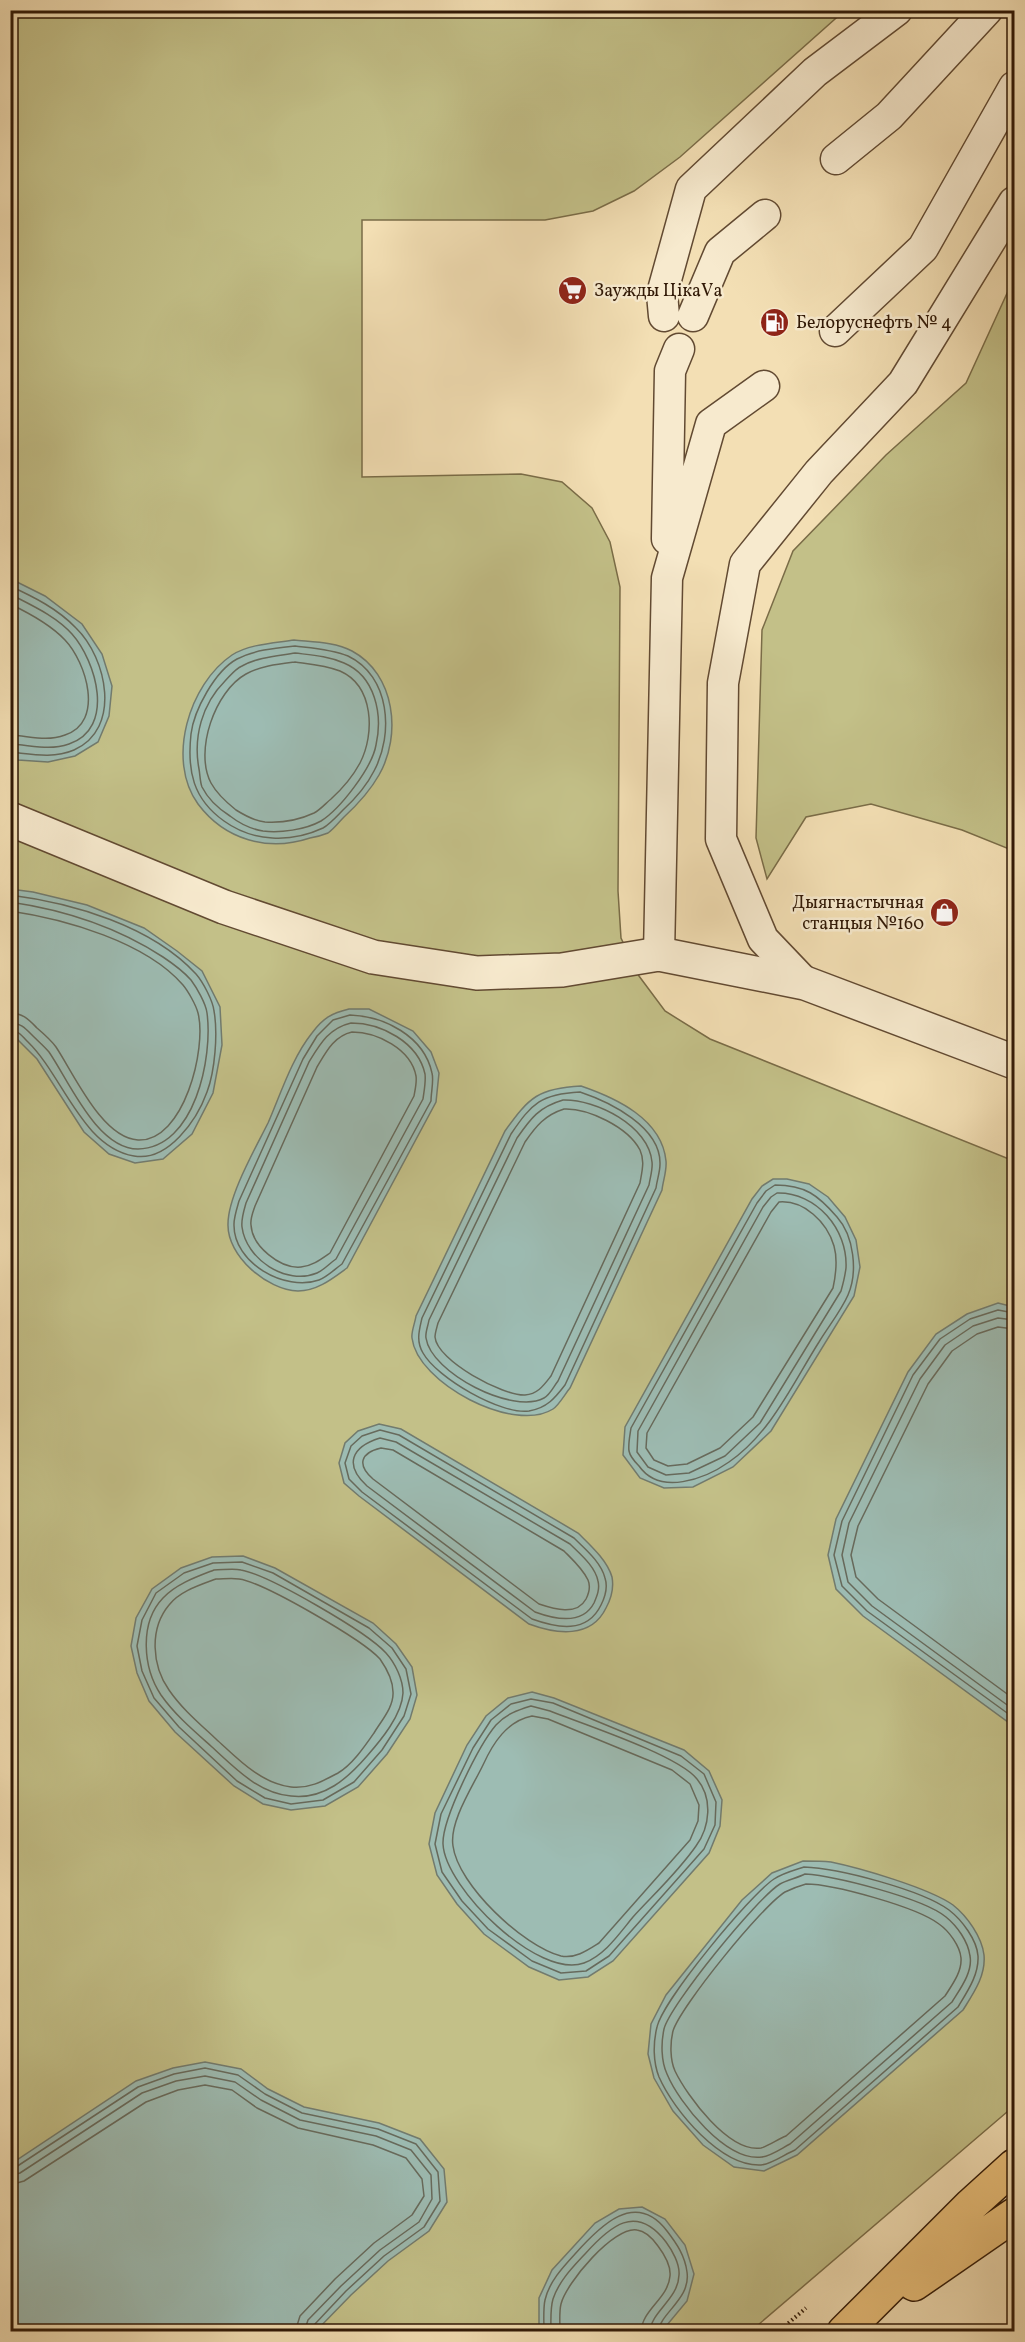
<svg xmlns="http://www.w3.org/2000/svg" width="1025" height="2342" viewBox="0 0 1025 2342" font-family="Vollkorn,serif">
<style>
.green{fill:#c3c088;stroke:#7a6c47;stroke-width:1.5}
.water{fill:#9dbcb3;stroke:#727b6e;stroke-width:1.5}
.lines{fill:none;stroke-linecap:round;stroke-linejoin:round}
.shore{stroke:#676a5c;stroke-width:1.5}
.service-casing{stroke:#624a32;stroke-width:33}
.minor-casing{stroke:#624a32;stroke-width:36}
.primary-casing{stroke:#311906;stroke-width:36}
.path{stroke:#311906;stroke-width:4;stroke-dasharray:1.5 3;stroke-linecap:butt}
.service{stroke:#f7eace;stroke-width:30}
.minor{stroke:#f7eace;stroke-width:33}
.primary{stroke:#eac07a;stroke-width:33}
.labels{text-anchor:middle;dominant-baseline:central;stroke-width:5;stroke-linejoin:round;paint-order:stroke}
.poi-label{font-size:18px;fill:#311906;stroke:#f7eace;text-anchor:start}
</style>
<rect width="100%" height="100%" fill="#f3dfb4"/>
<filter id="stains"><feTurbulence type="fractalNoise" baseFrequency=".00333" numOctaves="4"/><feColorMatrix values="0 0 0 0 .2 0 0 0 0 .09 0 0 0 0 .02 0 0 0 .5 -.17"/></filter>
<radialGradient id="worn" r=".72"><stop offset=".6" stop-color="#630" stop-opacity="0"/><stop offset="1" stop-color="#630" stop-opacity=".3"/></radialGradient>
<!-- green -->
<path class="green" d="M 11,11 L 844,11 L 680,157 L 634,191 L 593,211 L 545,220 L 362,220 L 362,477 L 521,474 L 562,482 L 592,508 L 610,542 L 620,587 L 618,891 L 621,938 L 639,976 L 665,1011 L 710,1039 L 1014,1161 L 1014,2106 L 751,2331 L 11,2332 Z
M 1014,278 L 1014,851 L 962,830 L 871,804 L 806,817 L 767,879 L 756,838 L 762,630 L 793,551 L 886,455 L 966,383 Z"/>
<!-- water -->
<path class="water" d="M 11,579 L 45,596 L 82,624 L 102,654 L 112,686 L 109,716 L 98,742 L 75,756 L 48,762 L 18,760 L 11,757 Z
M 294,640 C 313,642 335,642 352,651 C 395,674 402,735 379,775 C 370,791 357,805 344,817 C 339,822 334,829 328,833 C 323,835 316,837 310,838 C 268,852 225,840 198,804 C 166,760 189,684 232,655 C 249,644 275,643 294,640 Z
M 10,889 L 33,892 L 87,905 L 144,928 L 177,951 L 202,971 L 220,1007 L 222,1045 L 213,1093 L 192,1134 L 163,1159 L 135,1163 L 109,1154 L 84,1132 L 37,1059 L 11,1033 Z
M 349,1009 L 369,1009 L 413,1031 L 431,1052 L 439,1073 L 436,1102 L 347,1268 C 332,1279 317,1291 298,1291 C 267,1290 227,1256 228,1224 C 228,1196 255,1149 268,1123 C 281,1093 292,1058 312,1033 C 323,1018 332,1013 349,1009 Z
M 581,1086 C 616,1098 662,1119 666,1161 C 667,1170 663,1181 662,1190 L 570,1388 C 565,1394 559,1405 553,1409 C 514,1434 417,1383 412,1338 C 411,1332 415,1323 416,1316 L 505,1131 C 529,1097 539,1088 581,1086 Z
M 773,1179 L 787,1179 L 809,1184 L 828,1197 L 845,1217 L 856,1240 L 860,1267 L 854,1296 L 771,1431 L 733,1467 L 693,1487 L 664,1488 L 640,1478 L 623,1455 L 625,1427 L 752,1199 L 762,1186 Z
M 998,1303 L 1014,1307 L 1014,1725 L 1008,1722 L 863,1616 L 836,1589 L 828,1555 L 836,1519 L 908,1372 L 936,1334 L 967,1314 Z
M 379,1424 L 401,1429 L 578,1533 C 590,1545 607,1560 612,1577 C 614,1588 611,1599 606,1608 C 591,1639 556,1634 529,1624 L 359,1496 L 344,1483 L 339,1463 L 345,1443 L 358,1431 Z
M 243,1556 L 275,1568 L 373,1623 L 396,1644 L 412,1667 L 417,1695 L 410,1719 L 387,1754 L 358,1787 L 325,1806 L 291,1810 L 263,1804 L 234,1786 L 175,1732 L 149,1701 L 137,1673 L 131,1646 L 136,1618 L 152,1589 L 181,1568 L 212,1557 Z
M 532,1692 L 554,1698 L 684,1750 L 709,1771 L 722,1800 L 720,1826 L 709,1853 L 613,1961 L 588,1977 L 559,1980 L 529,1967 L 484,1934 L 457,1904 L 437,1875 L 429,1844 L 435,1813 L 467,1745 L 486,1716 L 508,1698 Z
M 803,1861 C 812,1861 822,1861 831,1862 C 860,1868 929,1888 953,1905 C 967,1916 982,1937 984,1955 C 986,1976 973,1994 963,2010 L 797,2155 L 764,2171 L 734,2167 L 703,2145 L 673,2111 L 654,2078 L 648,2054 L 651,2024 L 666,1995 L 742,1900 L 772,1873 Z
M 205,2062 L 241,2069 L 268,2089 L 304,2107 L 379,2123 L 420,2139 L 444,2169 L 447,2202 L 429,2231 L 388,2261 L 351,2295 L 316,2331 L 11,2331 L 11,2164 L 136,2081 L 173,2068 Z
M 642,2207 L 665,2219 L 685,2245 L 694,2274 L 687,2301 L 662,2331 L 539,2331 L 539,2298 L 552,2270 L 595,2223 L 619,2209 Z"/>
<g class="lines">
<!-- shore -->
<path class="shore" d="M 10,586 C 34,597 58,609 76,628 C 107,658 122,729 74,750 C 53,759 31,754 10,752
M 10,594 C 31,605 56,616 72,634 C 96,661 116,728 69,744 C 49,751 31,745 10,744
M 10,604 C 29,613 50,624 65,640 C 86,662 105,722 65,735 C 46,742 30,736 10,735
M 295,646 C 312,648 331,649 348,656 C 390,676 394,734 374,771 C 367,785 355,799 343,810 C 337,816 330,824 323,828 C 291,843 253,842 224,821 C 193,799 187,771 191,734 C 194,710 215,671 237,659 C 254,650 276,648 295,646 Z
M 295,653 C 311,655 328,656 344,663 C 375,676 383,714 376,745 C 372,768 340,809 321,821 C 305,830 280,833 263,831 C 251,829 239,823 230,816 C 219,809 208,799 202,787 C 200,782 200,774 199,769 C 193,737 202,704 225,681 C 230,676 235,669 242,666 C 258,657 277,656 295,653 Z
M 295,662 C 310,664 325,665 340,671 C 374,686 375,734 360,763 C 353,776 342,789 331,799 C 326,803 320,810 314,813 C 299,820 281,823 265,822 C 255,821 244,815 236,810 C 226,802 217,794 211,783 C 194,751 215,691 246,674 C 260,666 279,664 295,662 Z
M 10,895 C 73,903 152,926 196,974 C 203,982 213,1001 214,1011 C 218,1033 215,1071 207,1092 C 197,1120 168,1162 134,1156 C 82,1147 63,1076 28,1042 C 23,1037 18,1030 10,1030
M 10,902 C 65,910 117,927 163,957 C 172,963 184,972 191,980 C 197,988 206,1004 207,1013 C 213,1057 195,1148 138,1149 C 97,1149 69,1081 49,1052 C 44,1046 38,1041 33,1036 C 26,1029 21,1023 10,1022
M 10,911 C 65,919 146,942 183,985 C 188,991 196,1005 198,1013 C 207,1048 184,1142 138,1140 C 102,1138 74,1074 56,1047 C 51,1040 44,1034 37,1028 C 29,1020 23,1013 10,1013
M 350,1015 C 384,1016 424,1036 432,1073 C 434,1081 431,1092 431,1101 L 342,1264 C 335,1269 327,1277 319,1280 C 285,1292 233,1263 234,1224 C 234,1217 237,1208 239,1201 L 303,1059 L 317,1036 L 333,1020 Z
M 351,1023 C 381,1023 418,1042 425,1074 C 426,1082 424,1091 423,1099 L 336,1259 C 330,1263 324,1270 317,1273 C 286,1286 246,1259 242,1227 C 241,1219 244,1210 246,1203 L 309,1062 C 320,1044 329,1028 351,1023 Z
M 352,1032 C 377,1032 411,1049 416,1076 C 417,1082 415,1090 414,1096 L 330,1253 C 320,1260 312,1266 301,1267 C 280,1269 252,1246 251,1225 C 250,1219 253,1212 255,1206 L 317,1067 C 326,1052 334,1036 352,1032 Z
M 580,1092 C 610,1102 661,1127 660,1164 C 660,1172 657,1180 656,1188 L 565,1385 C 555,1398 547,1408 529,1411 C 501,1415 437,1378 423,1353 C 416,1341 419,1331 422,1318 L 511,1134 C 532,1103 541,1094 580,1092 Z
M 563,1100 C 596,1099 649,1126 652,1162 C 653,1169 650,1178 649,1185 L 558,1381 C 554,1386 550,1395 544,1398 C 513,1415 431,1373 426,1338 C 425,1333 428,1326 429,1320 L 517,1138 C 531,1118 539,1107 563,1100 Z
M 564,1109 C 588,1108 628,1127 640,1150 C 645,1161 642,1171 640,1183 L 551,1376 C 544,1385 538,1394 525,1395 C 503,1396 437,1361 435,1337 C 435,1333 437,1327 438,1323 L 525,1142 C 536,1126 545,1115 564,1109 Z
M 775,1185 C 805,1185 818,1195 837,1217 C 854,1236 858,1272 848,1295 C 841,1311 828,1327 819,1342 C 793,1383 771,1433 729,1462 C 705,1479 660,1496 639,1466 C 635,1462 630,1456 629,1451 C 628,1444 630,1435 631,1428 L 757,1203 L 766,1191 Z
M 777,1193 C 816,1192 848,1229 846,1268 C 845,1276 843,1284 841,1291 L 760,1423 L 725,1456 L 689,1473 L 666,1475 L 648,1467 L 637,1452 L 638,1431 L 763,1207 L 771,1197 Z
M 779,1202 C 804,1200 827,1222 834,1246 C 838,1260 836,1274 833,1288 L 753,1417 L 720,1448 L 687,1464 L 668,1466 L 654,1460 L 646,1448 L 647,1433 L 771,1212 Z
M 1014,1313 L 998,1310 L 970,1319 L 940,1339 L 913,1375 L 842,1521 L 834,1555 L 842,1586 L 867,1611 L 1014,1718
M 1014,1320 L 998,1318 L 973,1326 L 945,1345 L 920,1379 L 849,1523 L 842,1555 L 848,1582 L 872,1606 L 1014,1710
M 1014,1329 L 998,1327 L 977,1334 L 952,1351 L 928,1384 L 858,1526 L 851,1555 L 856,1577 L 878,1599 L 1014,1699
M 380,1430 L 399,1435 L 574,1538 C 585,1549 601,1562 605,1578 C 608,1587 605,1597 601,1605 C 587,1634 557,1628 532,1619 L 362,1492 L 349,1479 L 345,1463 L 351,1446 L 362,1436 Z
M 380,1438 L 396,1442 L 570,1544 C 580,1554 595,1566 598,1581 C 600,1589 597,1596 594,1603 C 582,1626 554,1619 535,1612 L 367,1486 C 344,1465 351,1447 380,1438 Z
M 381,1448 L 393,1450 L 564,1551 C 573,1560 583,1569 588,1580 C 591,1587 589,1593 586,1599 C 577,1616 554,1609 539,1604 L 373,1479 C 357,1465 360,1453 381,1448 Z
M 242,1562 L 273,1573 L 369,1628 L 392,1648 L 406,1669 L 411,1694 L 404,1716 L 382,1750 L 354,1782 L 323,1800 L 291,1804 L 265,1798 L 237,1781 L 179,1727 L 154,1698 L 142,1671 L 137,1646 L 142,1620 L 156,1593 L 184,1573 L 213,1563 Z
M 214,1570 C 223,1570 233,1568 241,1570 C 269,1575 367,1632 386,1653 C 395,1663 403,1679 403,1693 C 402,1715 381,1740 367,1756 C 348,1778 324,1800 291,1796 C 258,1793 235,1768 212,1747 C 194,1731 175,1715 161,1695 C 143,1668 139,1623 163,1598 C 176,1584 196,1577 214,1570 Z
M 216,1579 C 223,1579 232,1578 239,1579 C 263,1582 363,1640 380,1659 C 387,1669 393,1680 393,1692 C 394,1707 381,1721 374,1733 C 365,1746 352,1765 338,1773 C 323,1781 309,1789 291,1787 C 260,1783 238,1759 216,1739 C 200,1724 182,1709 169,1690 C 152,1666 149,1629 169,1605 C 180,1591 200,1585 216,1579 Z
M 531,1699 L 553,1703 L 681,1756 L 704,1774 L 716,1802 L 715,1825 L 704,1849 L 609,1956 L 586,1971 L 561,1973 L 532,1961 L 488,1929 L 462,1901 L 442,1872 L 435,1844 L 441,1814 L 473,1748 L 491,1720 L 511,1704 Z
M 531,1706 L 550,1711 C 583,1724 678,1755 697,1779 C 713,1798 710,1827 696,1846 C 678,1872 654,1894 633,1917 C 619,1934 605,1955 584,1963 C 539,1980 445,1888 443,1844 C 442,1819 479,1745 496,1725 C 506,1714 518,1710 531,1706 Z
M 532,1716 L 548,1719 L 672,1770 L 690,1784 L 699,1805 L 698,1821 L 690,1840 L 599,1943 C 588,1950 575,1959 561,1956 C 523,1946 458,1885 453,1846 C 449,1822 473,1786 483,1765 C 493,1743 507,1721 532,1716 Z
M 804,1867 C 838,1868 922,1890 949,1910 C 962,1920 977,1940 978,1956 C 979,1975 967,1992 958,2007 L 795,2150 C 785,2154 772,2164 761,2165 C 721,2167 674,2111 659,2077 C 653,2062 653,2043 657,2027 C 663,2000 750,1895 774,1879 C 783,1873 795,1870 804,1867 Z
M 805,1874 C 835,1876 923,1898 946,1917 C 957,1926 968,1941 970,1956 C 973,1972 960,1989 952,2002 L 790,2144 C 782,2148 771,2156 762,2157 C 726,2162 679,2103 667,2074 C 661,2061 661,2043 664,2029 C 670,2005 757,1898 780,1884 C 787,1880 797,1878 805,1874 Z
M 806,1884 C 833,1884 917,1907 939,1924 C 949,1931 960,1946 961,1958 C 962,1972 952,1985 945,1996 L 786,2136 C 778,2139 769,2146 761,2148 C 729,2153 687,2096 675,2071 C 670,2060 670,2043 673,2031 C 680,2007 763,1905 785,1892 C 791,1889 799,1886 806,1884 Z
M 10,2168 L 16,2167 L 138,2087 L 174,2074 L 205,2068 L 238,2075 L 265,2094 L 302,2113 L 378,2129 L 416,2144 L 438,2172 L 440,2201 L 424,2227 L 384,2256 L 346,2291 L 314,2325 L 312,2332
M 10,2176 L 20,2173 L 142,2093 L 176,2081 L 205,2076 L 235,2082 L 261,2100 L 300,2120 L 376,2136 L 411,2150 L 431,2175 L 432,2199 L 419,2222 L 380,2250 L 341,2286 L 308,2320 L 304,2332
M 10,2185 L 24,2181 L 146,2102 L 178,2090 L 205,2085 L 232,2090 L 257,2108 L 298,2128 L 373,2145 L 406,2158 L 422,2179 L 424,2196 L 412,2215 L 374,2243 L 335,2279 L 300,2316 L 295,2332
M 544,2332 C 544,2321 543,2309 545,2300 C 549,2282 563,2267 575,2254 C 599,2227 635,2189 667,2231 C 677,2244 685,2256 687,2272 C 691,2299 660,2313 658,2332
M 551,2332 C 551,2322 550,2309 553,2299 C 559,2281 572,2268 585,2254 C 610,2226 636,2203 666,2242 C 672,2250 680,2264 679,2275 C 678,2300 651,2311 650,2332
M 560,2332 C 560,2323 559,2312 561,2304 C 566,2283 614,2226 637,2230 C 646,2231 653,2239 658,2246 C 664,2254 671,2266 670,2276 C 668,2299 642,2309 641,2332"/>
<defs>
<path id="service" d="M 836,159 L 889,116 L 987,10
M 664,316 L 662,294 L 691,189 L 815,72 L 897,10
M 693,316 L 720,252 L 765,215
M 835,331 L 923,248 L 1014,87
M 667,539 L 670,371 L 679,349
M 659,954 L 667,578 L 711,424 L 764,386
M 805,983 L 763,939 L 721,839 L 723,683 L 745,564 L 819,472 L 903,383 L 1014,202"/>
<path id="minor" d="M 10,819 L 224,907 L 373,957 L 477,973 L 562,970 L 659,954 L 805,983 L 1014,1062"/>
<path id="primary" d="M 914,2284 L 1014,2215
M 844,2332 L 971,2205 L 1014,2166"/>
</defs>
<!-- service casing -->
<use href="#service" class="service-casing"/>
<!-- minor casing -->
<use href="#minor" class="minor-casing"/>
<!-- primary casing -->
<use href="#primary" class="primary-casing"/>
<!-- path -->
<path class="path" d="M 778,2332 L 806,2308"/>
<!-- service -->
<use href="#service" class="service"/>
<!-- minor -->
<use href="#minor" class="minor"/>
<!-- primary -->
<use href="#primary" class="primary"/>
</g>
<!-- icons -->
<defs>
<symbol id="supermarket-disc" viewBox="-11 -11 22 22"><circle r="9.5" fill="#8f2418" stroke="#f7eace"/><path d="M-6-5.5h2.5l.6 2H6L4.5 2H-2.5L-4.4-4H-6ZM-1.5 3.2a1.3 1.3 0 1 0 .1 0ZM3 3.2a1.3 1.3 0 1 0 .1 0Z" fill="#fff"/></symbol>
<symbol id="fuel-disc" viewBox="-11 -11 22 22"><circle r="9.5" fill="#8f2418" stroke="#f7eace"/><path d="M-5.5-6h7V0h2V4h1.3V-2.5L3-4.5l.8-.8L6-3V5H2.5V1h-1V6h-7ZM-4.2-4.7v3.2H.2V-4.7Z" fill="#fff"/></symbol>
<symbol id="shop-disc" viewBox="-11 -11 22 22"><circle r="9.5" fill="#8f2418" stroke="#f7eace"/><path d="M-5-2.5h2.3a2.7 3.5 0 0 1 5.4 0H5L5.5 6h-11ZM-1.5-2.5h3a1.5 2.3 0 0 0-3 0Z" fill="#fff"/></symbol>
</defs>
<g fill-rule="evenodd">
<use href="#supermarket-disc" x="556" y="274" width="33" height="33"/>
<use href="#fuel-disc" x="758" y="306" width="33" height="33"/>
<use href="#shop-disc" x="928" y="896" width="33" height="33"/>
</g>
<g class="labels">
<!-- poi labels -->
<g class="poi-label">
<text x="594" y="291">Заужды ЦікаVа</text>
<text x="796" y="323">Белоруснефть № 4</text>
<text x="924" y="903" text-anchor="end">Дыягнастычная<tspan x="924" dy="21">станцыя №160</tspan></text>
</g>
</g>
<!-- margin -->
<rect width="1025" height="2342" fill="none" stroke="#f3dfb4" stroke-width="36"/>
<rect x="12" y="12" width="1001" height="2318" fill="none" stroke="#311906" stroke-width="3"/>
<rect x="18" y="18" width="989" height="2306" fill="none" stroke="#311906" stroke-width="1.5"/>
<rect width="100%" height="100%" filter="url(#stains)"/>
<rect width="100%" height="100%" fill="url(#worn)"/>
</svg>
